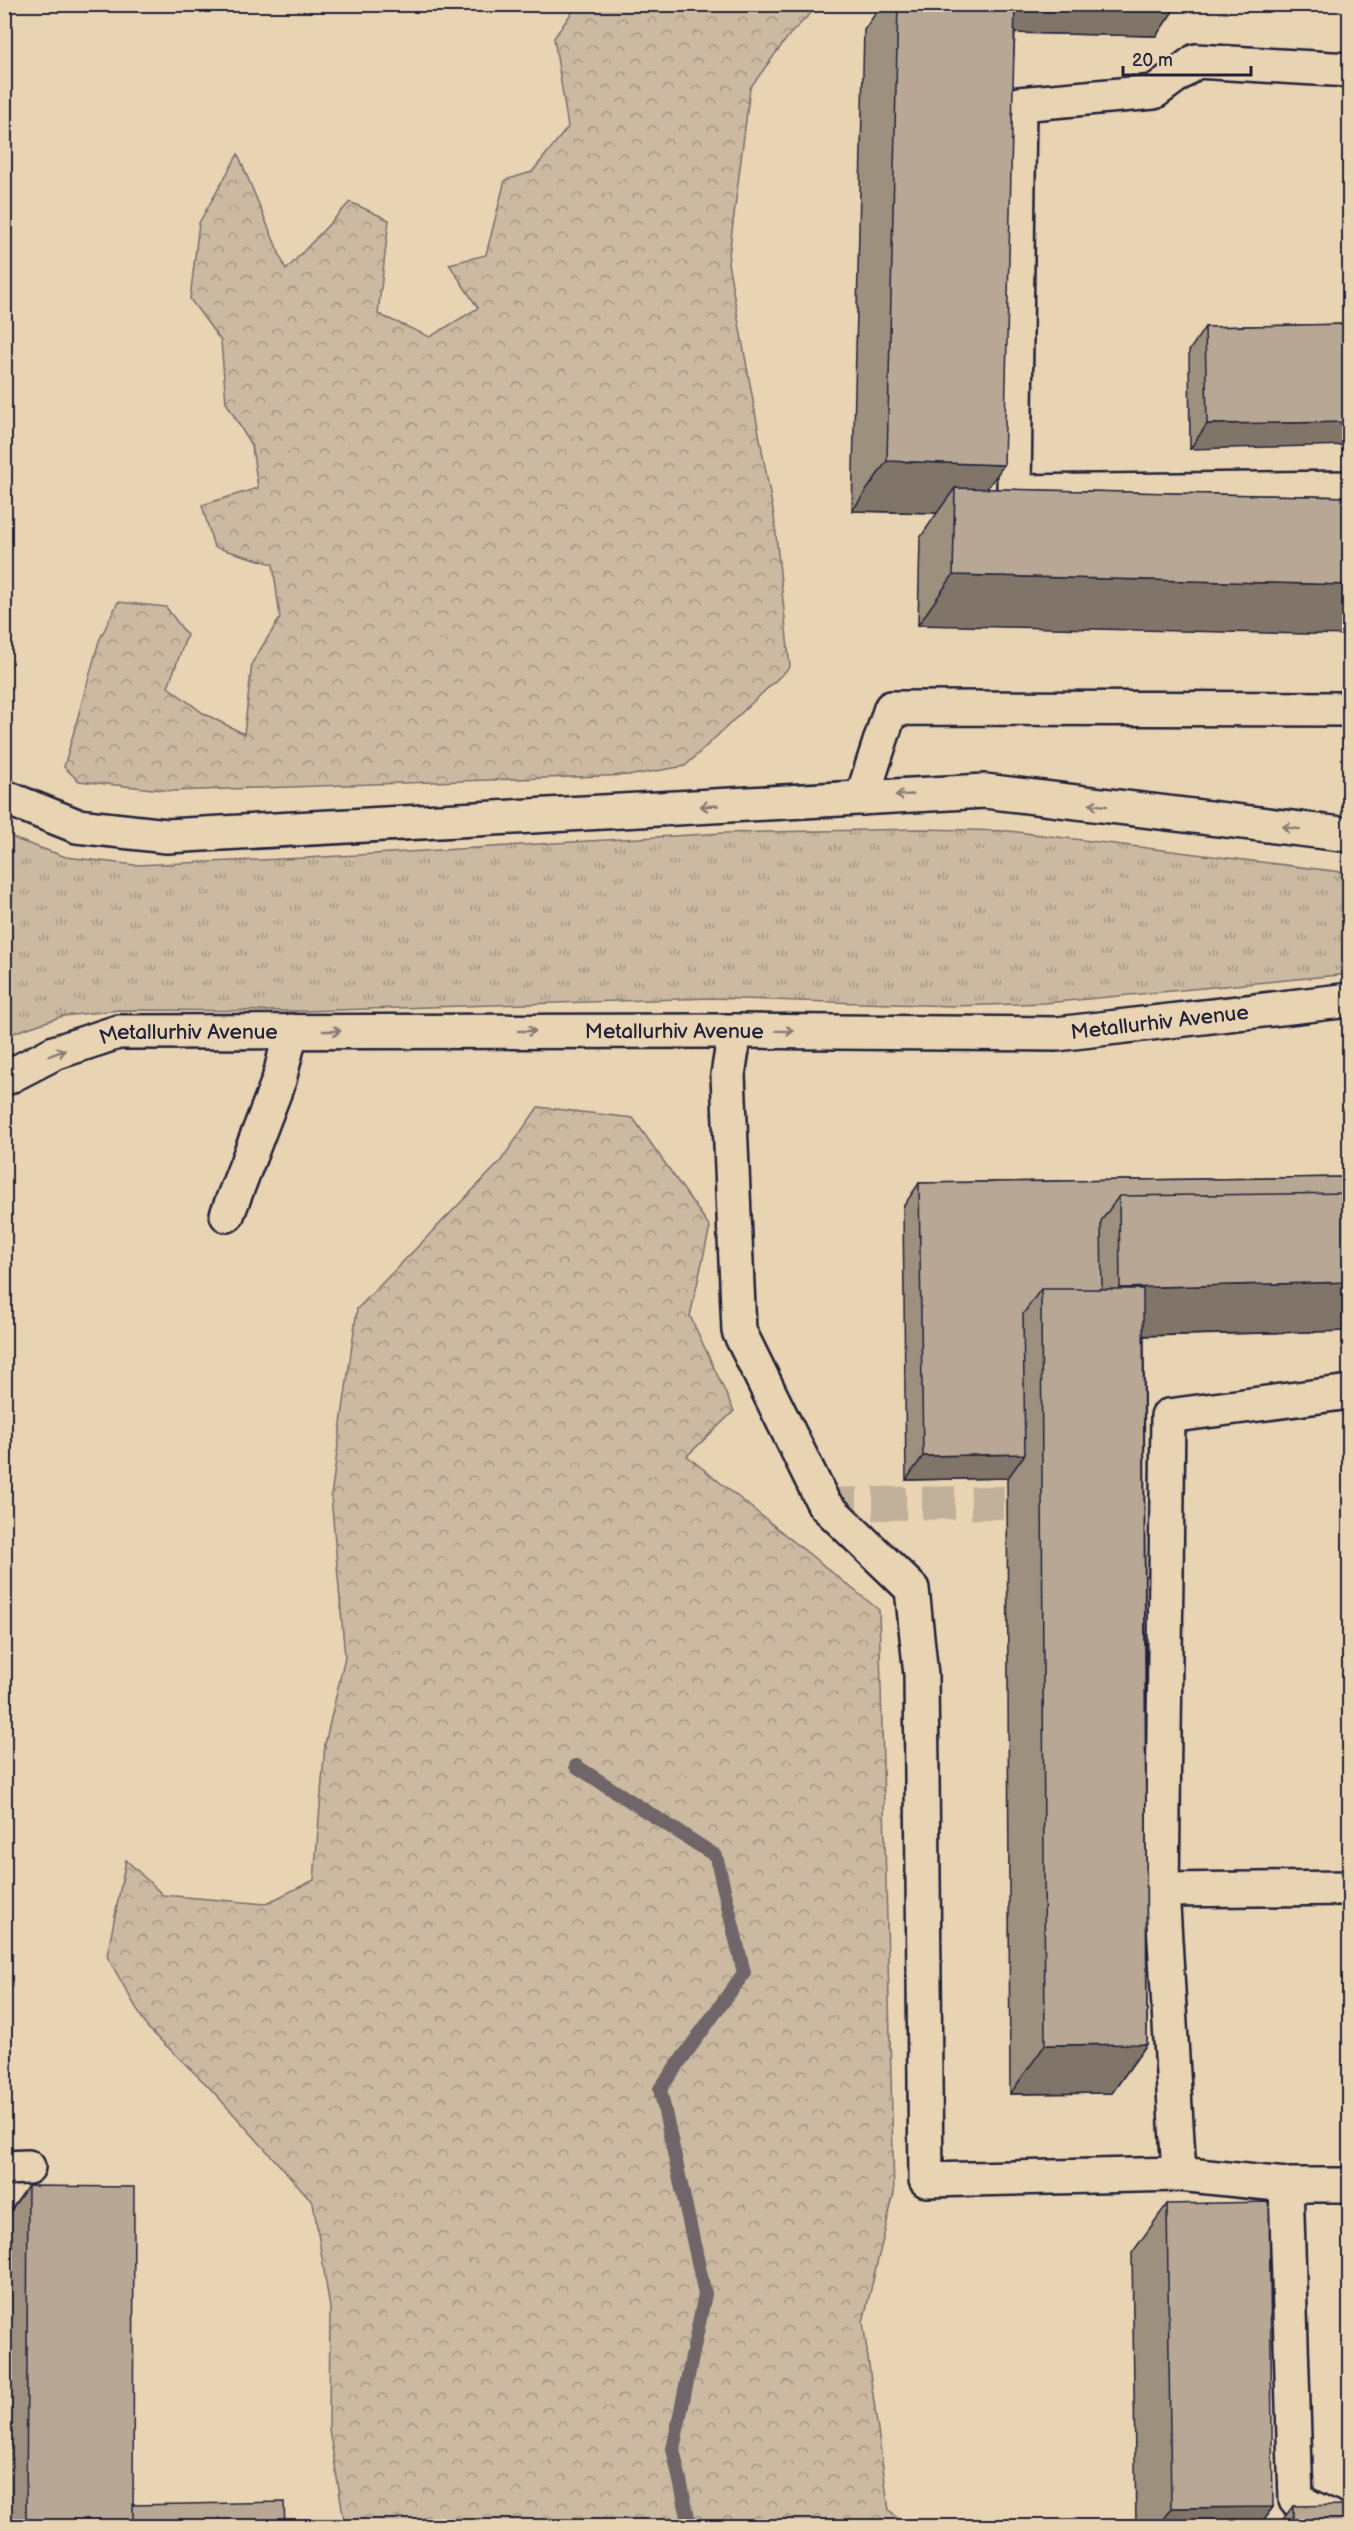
<svg xmlns="http://www.w3.org/2000/svg" width="1354" height="2531" viewBox="0 0 1354 2531" font-family="'Balsamiq Sans',sans-serif">
<style>
.grass{fill:url(#grass-tufts);stroke:#766e6e;stroke-width:1.5}
.forest{fill:url(#forest-crowns);stroke:#766e6e;stroke-width:1.5}
.lines{fill:none;stroke-linecap:round;stroke-linejoin:round}
.stream{stroke:#6f6669;stroke-width:14}
.minor-tunnel{stroke:#c0b09a;stroke-width:33;stroke-dasharray:33 16;stroke-linecap:butt}
.minor-casing{stroke:#22223b;stroke-width:38}
.minor{stroke:#e8d3b2;stroke-width:33}
.wall{fill:#9d907f;stroke:#22223b;stroke-width:1.5}
.shaded-wall{fill:#807568;stroke:#22223b;stroke-width:1.5}
.building{fill:#b7a794;stroke:#22223b;stroke-width:1.5}
.oneway{stroke:#857a76}
.labels{text-anchor:middle;dominant-baseline:central;stroke-width:6;stroke-linejoin:round;paint-order:stroke}
.street-label{font-size:21px;fill:#22223b;stroke:#e8d3b2}
</style>
<defs>
<pattern id="grass-tufts" width="24" height="20" patternUnits="userSpaceOnUse" patternTransform="scale(1.5)"><rect width="24" height="20" fill="#cbbaa1"/><path d="M3 7l-1-3M5 7V3M7 7l1-3M15 17l-1-3M17 17v-4M19 17l1-3" fill="none" stroke="#a49784"/></pattern>
<pattern id="forest-crowns" width="20" height="18" patternUnits="userSpaceOnUse" patternTransform="scale(1.5)"><rect width="20" height="18" fill="#cbbaa1"/><path d="M2 6a3 3 0 1 1 6 0M12 15a3 3 0 1 1 6 0" fill="none" stroke="#a49784"/></pattern>
</defs>
<rect width="100%" height="100%" fill="#e8d3b2"/>
<filter id="ink" filterUnits="userSpaceOnUse"><feTurbulence type="fractalNoise" baseFrequency=".0167" numOctaves="2"/><feDisplacementMap in="SourceGraphic" scale="12" xChannelSelector="R" yChannelSelector="G"/><feConvolveMatrix kernelMatrix="1 2 1 2 8 2 1 2 1" color-interpolation-filters="sRGB"/></filter>
<g filter="url(#ink)">
<!-- grass -->
<path class="grass" d="M 919,829 L 1009,831 L 1349,873 L 1349,974 L 1045,1003 L 954,1006 L 711,998 L 303,1011 L 119,1010 L 63,1016 L 16,1032 L 5,1039 L 5,833 L 18,840 L 66,857 L 135,865 L 306,858 L 724,833 Z"/>
<!-- forest -->
<path class="forest" d="M 577,5 L 819,5 L 790,34 L 750,88 L 728,263 L 774,516 L 790,667 L 685,766 L 633,775 L 172,791 L 79,781 L 64,767 L 99,641 L 118,602 L 166,607 L 187,635 L 168,687 L 203,713 L 244,734 L 252,663 L 280,618 L 273,564 L 214,547 L 202,505 L 258,488 L 252,447 L 226,402 L 221,341 L 190,299 L 199,223 L 238,154 L 286,270 L 350,202 L 389,220 L 378,314 L 430,337 L 478,308 L 449,264 L 486,255 L 505,180 L 532,172 L 568,127 L 554,38 Z
M 538,1107 L 633,1118 L 710,1227 L 690,1316 L 734,1411 L 687,1456 L 879,1610 L 894,2193 L 863,2322 L 889,2511 L 907,2526 L 345,2526 L 329,2429 L 330,2308 L 313,2202 L 209,2087 L 147,2027 L 107,1956 L 126,1860 L 163,1895 L 265,1904 L 314,1880 L 325,1744 L 345,1657 L 331,1496 L 357,1309 L 500,1162 Z"/>
<g class="lines">
<!-- stream -->
<path class="stream" d="M 576,1766 L 716,1856 L 744,1973 L 660,2089 L 705,2294 L 673,2449 L 690,2526"/>
<!-- minor-tunnel -->
<path class="minor-tunnel" d="M 824,1504 L 1052,1502"/>
<defs>
<g id="minor">
<path d="M 1350,70 L 1196,61 L 1154,92 L 1019,104 L 1014,492 L 1350,488"/>
<path d="M 4,797 L 77,826 L 167,836 L 985,791 L 1350,835"/>
<path d="M 862,798 L 891,708 L 1350,709"/>
<path d="M 735,1031 L 728,1075 L 739,1331 L 824,1504 L 912,1589 L 921,1675 L 926,2180 L 1179,2174 L 1286,2185 L 1296,2500 L 1349,2526"/>
<path id="s1" d="M 4,1079 L 54,1053 L 118,1032 L 735,1031 L 1057,1034 L 1350,1000"/>
<path d="M 227,1215 L 279,1080 L 291,1031"/>
<path d="M 1162,1890 L 1350,1888"/>
<path d="M 4,2168 L 28,2167"/>
<path d="M 1179,2174 L 1162,1890 L 1168,1416 L 1350,1392"/>
<path d="M 1286,2185 L 1350,2185"/>
</g>
</defs>
<!-- minor casing -->
<use href="#minor" class="minor-casing"/>
<!-- minor -->
<use href="#minor" class="minor"/>
</g>
<!-- wall -->
<path class="wall" d="M 882,4 L 1178,4 L 1156,36 L 1015,33 L 987,489 L 1350,497 L 918,625 L 920,538 L 937,513 L 852,511 L 864,30 Z
M 1350,324 L 1190,449 L 1189,351 L 1205,327 Z
M 1350,1177 L 1350,1331 L 1144,1336 L 1147,2044 L 1112,2093 L 1010,2094 L 1007,1478 L 906,1480 L 903,1207 L 919,1183 Z
M 28,2186 L 133,2505 L 285,2526 L 5,2526 L 6,2217 Z
M 1167,2204 L 1273,2507 L 1259,2526 L 1136,2526 L 1132,2253 Z
M 1293,2506 L 1350,2526 L 1278,2526 Z"/>
<!-- shaded-wall -->
<path class="shaded-wall" d="M 976,4 L 1178,4 L 1156,36 L 957,32 Z
M 1350,422 L 1350,445 L 1190,449 L 1207,424 Z
M 887,461 L 1004,465 L 969,514 L 955,488 L 937,513 L 852,511 Z
M 953,575 L 1350,585 L 1350,635 L 918,625 Z
M 1350,1282 L 1350,1331 L 1041,1338 L 1102,1313 L 1120,1288 Z
M 1025,1454 L 1008,1478 L 906,1480 L 923,1456 Z
M 1147,2044 L 1112,2093 L 1010,2094 L 1045,2045 Z
M 1273,2507 L 1259,2526 L 1158,2526 L 1171,2508 Z"/>
<!-- building -->
<path class="building" d="M 898,4 L 1015,4 L 1004,465 L 887,461 Z
M 1350,324 L 1350,422 L 1207,424 L 1205,327 Z
M 955,488 L 1350,497 L 1350,585 L 953,575 Z
M 1350,1177 L 1350,1193 L 1119,1196 L 1101,1221 L 1102,1289 L 1041,1289 L 1023,1314 L 1025,1454 L 923,1456 L 919,1183 Z
M 1350,1193 L 1350,1282 L 1120,1288 L 1119,1196 Z
M 1041,1289 L 1143,1289 L 1147,2044 L 1045,2045 Z
M 28,2186 L 134,2187 L 133,2526 L 26,2526 Z
M 1269,2202 L 1273,2507 L 1171,2508 L 1167,2204 Z
M 284,2502 L 285,2526 L 133,2526 L 133,2505 Z
M 1350,2505 L 1350,2526 L 1293,2526 L 1293,2506 Z"/>
<!-- one-way arrows -->
<defs><path id="oneway-shaft" d="M-6 0H5M1.5-3L5.5 0L1.5 3" fill="none" stroke-width="1.6" stroke-linecap="round" stroke-linejoin="round" transform="scale(1.5)"/></defs>
<g class="oneway">
<use href="#oneway-shaft" transform="translate(904 795) rotate(177)"/>
<use href="#oneway-shaft" transform="translate(1098 805) rotate(-173)"/>
<use href="#oneway-shaft" transform="translate(709 806) rotate(177)"/>
<use href="#oneway-shaft" transform="translate(1291 828) rotate(-173)"/>
<use href="#oneway-shaft" transform="translate(332 1031)"/>
<use href="#oneway-shaft" transform="translate(527 1031)"/>
<use href="#oneway-shaft" transform="translate(785 1031) rotate(1)"/>
<use href="#oneway-shaft" transform="translate(57 1053) rotate(-21)"/>
</g>
</g>
<g class="labels">
<!-- street labels -->
<g class="street-label">
<text stroke="none"><textPath href="#s1" startOffset="1166">Metallurhiv Avenue</textPath></text>
<text stroke="none"><textPath href="#s1" startOffset="680">Metallurhiv Avenue</textPath></text>
<text stroke="none"><textPath href="#s1" startOffset="194">Metallurhiv Avenue</textPath></text>
</g>
</g>
<!-- margin -->
<rect width="1354" height="2531" fill="none" stroke="#e8d3b2" stroke-width="24"/>
<rect x="12" y="12" width="1330" height="2507" fill="none" stroke="#22223b" stroke-width="2" filter="url(#ink)"/>
<!-- scale -->
<path d="M1123 66v9h128v-9" fill="none" stroke="#22223b" stroke-width="3"/>
<text x="1132" y="66" font-size="18" fill="#22223b" stroke="#e8d3b2" stroke-width="4.5" paint-order="stroke">20 m</text>
</svg>
